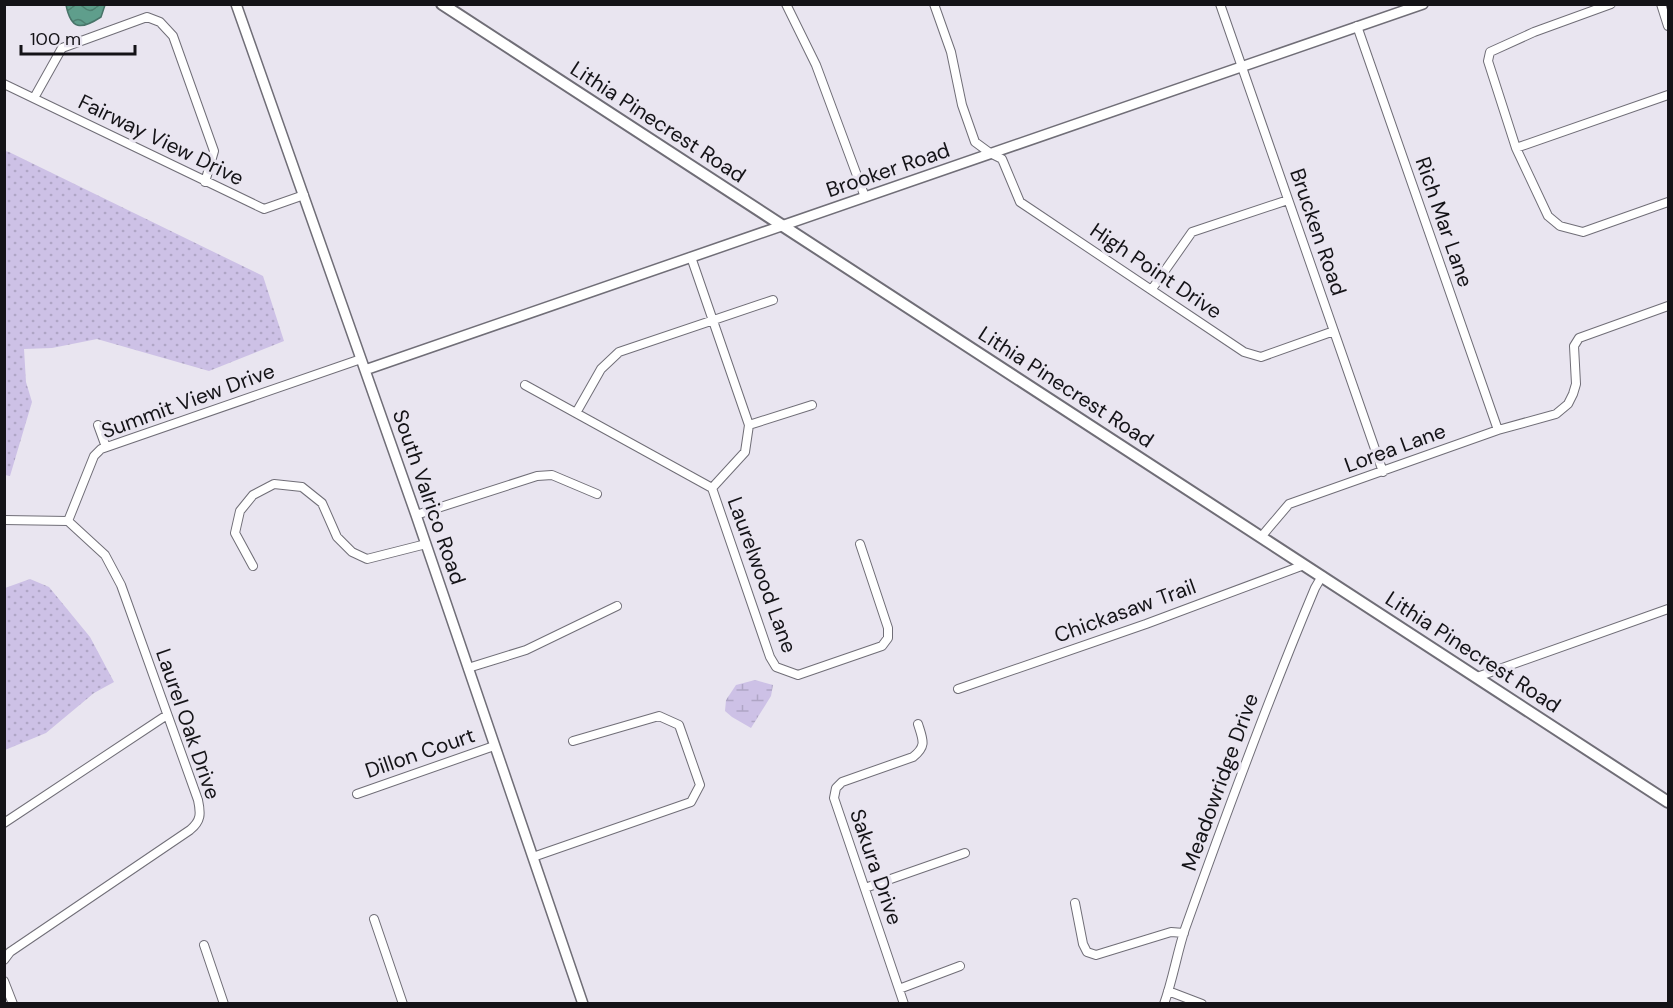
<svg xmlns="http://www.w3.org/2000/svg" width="1673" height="1008" viewBox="0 0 1673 1008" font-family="'DM Sans',sans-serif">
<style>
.grass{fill:url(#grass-dots)}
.wetland{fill:url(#wetland-marsh)}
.water{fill:url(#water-waves);stroke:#487469;stroke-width:1.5}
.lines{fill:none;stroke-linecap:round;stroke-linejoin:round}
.minor-casing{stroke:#706e77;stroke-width:10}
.tertiary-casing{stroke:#706e77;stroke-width:12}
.secondary-casing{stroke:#706e77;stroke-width:14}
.minor{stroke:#fff;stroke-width:8}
.tertiary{stroke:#fff;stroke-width:9}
.secondary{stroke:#fff;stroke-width:10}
.labels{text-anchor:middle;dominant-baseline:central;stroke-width:6;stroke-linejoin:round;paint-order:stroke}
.street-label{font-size:21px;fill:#141317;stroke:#e9e5f0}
</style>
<defs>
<pattern id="grass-dots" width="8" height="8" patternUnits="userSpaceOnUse" patternTransform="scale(1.5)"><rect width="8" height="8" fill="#cdc1e6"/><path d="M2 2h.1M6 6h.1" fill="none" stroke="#afa5c5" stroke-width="1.8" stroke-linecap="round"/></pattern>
<pattern id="wetland-marsh" width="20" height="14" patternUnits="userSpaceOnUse" patternTransform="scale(1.5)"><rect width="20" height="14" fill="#cdc1e6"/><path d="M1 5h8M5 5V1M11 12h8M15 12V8" fill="none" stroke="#afa5c5"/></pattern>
<pattern id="water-waves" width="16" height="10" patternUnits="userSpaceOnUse" patternTransform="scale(1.5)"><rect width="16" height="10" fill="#5f9e8c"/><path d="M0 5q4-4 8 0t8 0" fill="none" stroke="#4d8071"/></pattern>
</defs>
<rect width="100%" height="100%" fill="#e9e5f0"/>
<!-- grass -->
<path class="grass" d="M 5,151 L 9,152 L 263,276 L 284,341 L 209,371 L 97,339 L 52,348 L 24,349 L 26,382 L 32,402 L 10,476 L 5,475 Z
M 30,579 L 49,587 L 90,637 L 114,682 L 94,693 L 46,733 L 5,750 L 5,588 Z"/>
<!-- wetland -->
<path class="wetland" d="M 755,680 L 773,685 L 771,696 L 751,728 L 732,717 L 725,711 L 726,700 L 736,685 Z"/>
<!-- water -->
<path class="water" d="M 105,5 L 101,17 C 81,30 71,30 66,5 Z"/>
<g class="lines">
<defs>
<path id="minor" d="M 786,4 L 816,65 L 865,197
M 934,4 L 951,52 L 962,105 L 975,142 L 990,153 L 1002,159 L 1020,202 L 1244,352 L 1261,357 L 1334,331
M 1220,4 L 1383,472
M 1611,4 L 1534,32 L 1490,52 L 1488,61 L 1516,148 L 1548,216 L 1560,226 L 1583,232 L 1668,202
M 1661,4 L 1668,26
M 1357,26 L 1498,430
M 4,84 L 264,209 L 304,195
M 34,98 L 62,48 L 147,17 L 160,22 L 173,36 L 214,151 L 205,182
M 1516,148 L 1668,95
M 691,257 L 749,425 L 745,452 L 712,488
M 1152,289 L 1192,232 L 1288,200
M 525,385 L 712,488 L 770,657 L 776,667 L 798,675 L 882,646 L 888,638 L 888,628 L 860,544
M 576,413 L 601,369 L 619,352 L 773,300
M 98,425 L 106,447
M 749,425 L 812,405
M 416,515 L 537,476 L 552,475 L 597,494
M 4,520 L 68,521 L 105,555 L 121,585 L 198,800 C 201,814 201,821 190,830 L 10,952 L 4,960
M 68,521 L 94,456 L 101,449 L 361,359
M 1261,537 L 1289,504 L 1498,430 L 1556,414 L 1568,404 L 1573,394 L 1576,384 L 1574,346 L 1579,338 L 1668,306
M 253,566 L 235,533 L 240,511 L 253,495 L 274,484 L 302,487 L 322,503 L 337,537 L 352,552 L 367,559 L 426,544
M 468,668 L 526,650 L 617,606
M 1477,677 L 1668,609
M 958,689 L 1146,624 L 1304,565
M 357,794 L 494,746
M 4,823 L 167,715
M 533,857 L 691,802 L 700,785 L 679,725 L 659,716 L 573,741
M 865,888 L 965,853
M 1075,903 L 1083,944 L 1087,952 L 1096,955 L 1171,932 L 1184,933
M 374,919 L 403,1004
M 204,945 L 224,1004
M 4,981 L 13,1004
M 899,989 L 960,966
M 1168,991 L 1202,1004
M 904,1004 L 834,798 L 836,788 L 842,782 L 913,757 C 927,746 923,740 918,724
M 1164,1004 C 1173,979 1177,953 1185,929 C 1226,814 1268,700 1315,588 L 1322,576"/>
<path id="tertiary" d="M 236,4 L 416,515 L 583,1004
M 365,370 L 1423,4"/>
<path id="secondary" d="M 442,4 L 1668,802"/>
</defs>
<!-- minor casing -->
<use href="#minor" class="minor-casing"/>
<!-- tertiary casing -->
<use href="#tertiary" class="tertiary-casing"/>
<!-- secondary casing -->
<use href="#secondary" class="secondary-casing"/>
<!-- minor -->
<use href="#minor" class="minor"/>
<!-- tertiary -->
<use href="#tertiary" class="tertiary"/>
<!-- secondary -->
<use href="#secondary" class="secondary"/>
</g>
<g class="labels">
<!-- street labels -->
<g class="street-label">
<text transform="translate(658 122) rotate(33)">Lithia Pinecrest Road</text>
<text transform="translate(161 140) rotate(26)">Fairway View Drive</text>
<text transform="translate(888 170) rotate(-19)">Brooker Road</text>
<text transform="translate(1444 222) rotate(71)">Rich Mar Lane</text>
<text transform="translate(1318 232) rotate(71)">Brucken Road</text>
<text transform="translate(1156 271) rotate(34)">High Point Drive</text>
<text transform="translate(1066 387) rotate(33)">Lithia Pinecrest Road</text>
<text transform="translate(188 401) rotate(-20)">Summit View Drive</text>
<text transform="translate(1395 448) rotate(-20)">Lorea Lane</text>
<text transform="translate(429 497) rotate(71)">South Valrico Road</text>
<text transform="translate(762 575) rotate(70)">Laurelwood Lane</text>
<text transform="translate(1125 611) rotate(-20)">Chickasaw Trail</text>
<text transform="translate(1473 652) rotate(33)">Lithia Pinecrest Road</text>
<text transform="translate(188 724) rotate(71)">Laurel Oak Drive</text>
<text transform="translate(420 753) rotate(-19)">Dillon Court</text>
<text transform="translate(1220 782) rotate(-70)">Meadowridge Drive</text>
<text transform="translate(876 867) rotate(71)">Sakura Drive</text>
</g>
</g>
<!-- border -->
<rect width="1673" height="1008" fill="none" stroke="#141317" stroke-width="12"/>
<!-- scale -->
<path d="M21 45v9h114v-9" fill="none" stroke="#141317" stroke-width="3"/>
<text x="30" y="45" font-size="18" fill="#141317" stroke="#e9e5f0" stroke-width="4.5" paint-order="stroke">100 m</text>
</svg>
